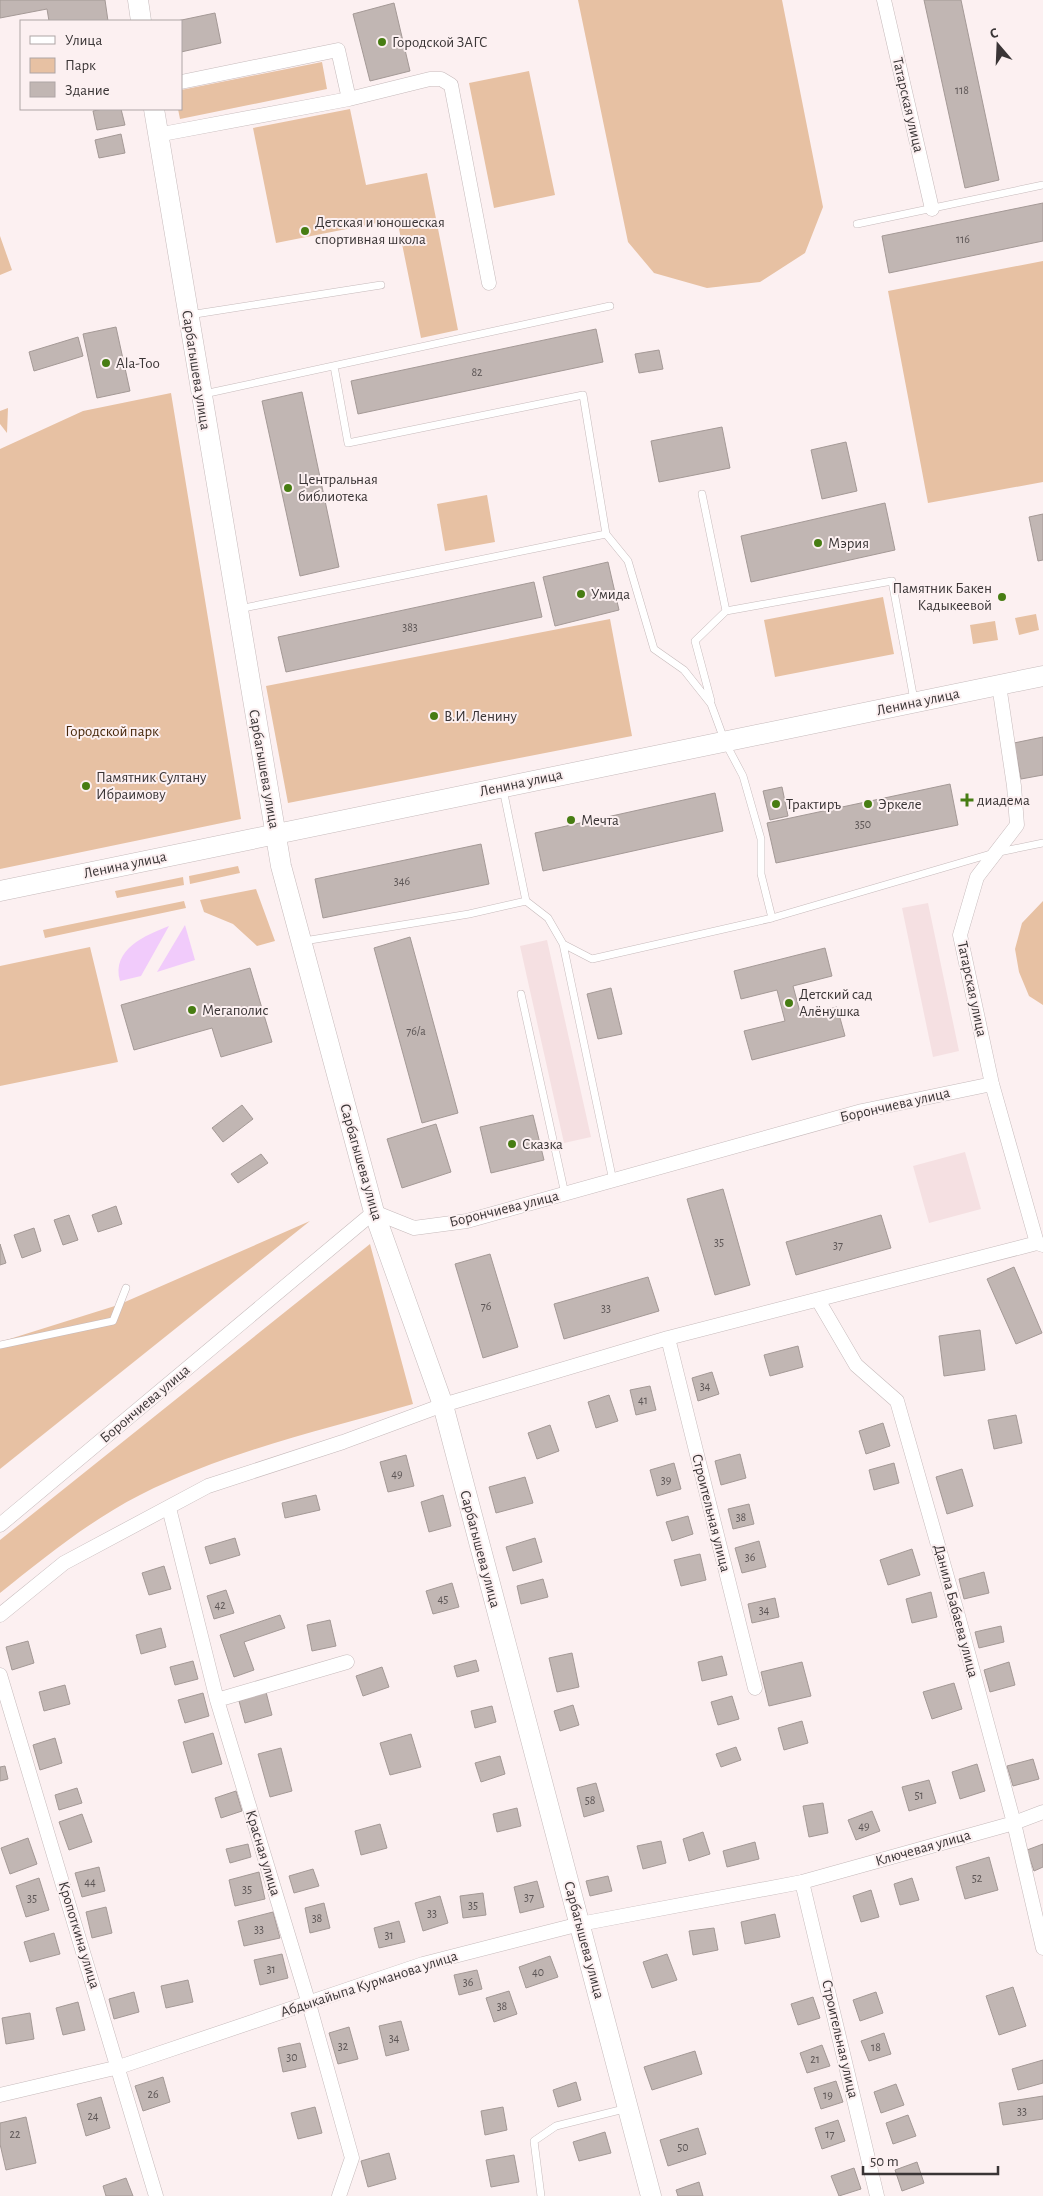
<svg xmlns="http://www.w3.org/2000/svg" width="1043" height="2196" viewBox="0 0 1043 2196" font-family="'Alegreya Sans',sans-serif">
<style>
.built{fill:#f5e0e2}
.green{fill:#e7c1a3}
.water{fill:#f1cbfb}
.building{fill:#c1b6b3;stroke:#a49996}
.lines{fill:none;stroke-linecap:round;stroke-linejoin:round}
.lane-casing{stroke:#c6babb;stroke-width:8}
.street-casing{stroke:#c6babb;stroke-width:15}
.secondary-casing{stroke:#c6babb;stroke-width:21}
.lane{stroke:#fff;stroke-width:7}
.street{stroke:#fff;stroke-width:14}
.secondary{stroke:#fff;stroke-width:20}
.poi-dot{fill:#477d13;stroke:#fcf0f1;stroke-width:2}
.labels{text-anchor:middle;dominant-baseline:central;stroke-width:4;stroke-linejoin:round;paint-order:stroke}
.number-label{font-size:12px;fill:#5c5555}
.poi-label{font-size:15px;fill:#3a3536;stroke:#fcf0f1;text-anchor:start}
.street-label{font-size:15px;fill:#3a3536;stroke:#fcf0f1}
.park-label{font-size:15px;fill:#47270a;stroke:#fcf0f1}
</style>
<rect width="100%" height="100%" fill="#fcf0f1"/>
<!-- built -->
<path class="built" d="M 928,903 L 959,1051 L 933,1057 L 902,908 Z
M 547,940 L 591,1137 L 564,1143 L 520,946 Z
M 965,1152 L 981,1209 L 929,1223 L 913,1166 Z"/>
<!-- green -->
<path class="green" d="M 578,0 L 782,0 L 823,207 L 805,253 L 760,282 L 707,288 L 654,273 L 628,242 Z
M 322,62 L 327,89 L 180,119 L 178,109 L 181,109 L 181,90 Z
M 529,71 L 555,195 L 494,208 L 469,83 Z
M 350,109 L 366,185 L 427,173 L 458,330 L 421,338 L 397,219 L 276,243 L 253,128 Z
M 0,236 L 12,270 L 0,275 Z
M 1043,261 L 1043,482 L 928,503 L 888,291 Z
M 171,393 L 241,819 L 0,869 L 0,449 L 83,411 Z
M 8,408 L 7,433 L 0,424 L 0,411 Z
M 487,495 L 495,542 L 445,551 L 437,504 Z
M 883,597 L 894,654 L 775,677 L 764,620 Z
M 1036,614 L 1039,630 L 1019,635 L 1015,618 Z
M 610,619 L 632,736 L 288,803 L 266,686 Z
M 995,621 L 998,640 L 973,644 L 970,625 Z
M 238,866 L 240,873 L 190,884 L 189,876 Z
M 183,877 L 184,885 L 117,898 L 115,891 Z
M 256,889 L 275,941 L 257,946 L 233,924 L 204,912 L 200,900 Z
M 184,901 L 186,908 L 45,938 L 43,930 Z
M 1043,901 L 1043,1005 L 1029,996 L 1019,972 L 1015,949 L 1022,923 Z
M 90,947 L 118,1062 L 0,1086 L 0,966 Z
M 310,1221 L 0,1469 L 0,1342 L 118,1305 Z
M 370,1244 L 413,1404 C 322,1430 225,1452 140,1495 C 89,1521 44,1558 0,1593 L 0,1540 Z"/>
<!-- water -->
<path class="water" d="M 185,925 L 195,960 L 157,972 Z
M 169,926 L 141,976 L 120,981 C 111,949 146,935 169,926 Z"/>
<!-- building -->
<path class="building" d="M 0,0 L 105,0 L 108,21 L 49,21 L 47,9 L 0,18 Z
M 924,0 L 961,0 L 999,180 L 965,188 Z
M 394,3 L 410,71 L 370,81 L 353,14 Z
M 215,13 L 221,43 L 181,52 L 181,21 L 177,21 Z
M 103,109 L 121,109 L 125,125 L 97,130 L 93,111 Z
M 121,134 L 125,153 L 99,158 L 95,140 Z
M 1043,203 L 1043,241 L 889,273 L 882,236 Z
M 116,327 L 130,391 L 97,398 L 83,334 Z
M 596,329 L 603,362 L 358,414 L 351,381 Z
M 78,337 L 83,356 L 34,371 L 29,352 Z
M 659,350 L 663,369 L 639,373 L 635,354 Z
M 302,392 L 339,567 L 300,576 L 262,401 Z
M 722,427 L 730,468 L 659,482 L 651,441 Z
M 846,442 L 857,491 L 822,499 L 811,450 Z
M 885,503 L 895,550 L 751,582 L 741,536 Z
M 1043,514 L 1043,560 L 1038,561 L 1029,517 Z
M 608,562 L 619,610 L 555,626 L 543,577 Z
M 534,582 L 542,617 L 286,672 L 278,637 Z
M 1043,737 L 1043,775 L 1021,779 L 1014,743 Z
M 950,784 L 958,825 L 776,863 L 767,823 Z
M 782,787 L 788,816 L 770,820 L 763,791 Z
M 715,793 L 723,831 L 543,871 L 535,833 Z
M 481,844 L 489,884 L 323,918 L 315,879 Z
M 410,937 L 458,1113 L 422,1123 L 374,948 Z
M 825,948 L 832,976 L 793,986 L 801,1016 L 837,1007 L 845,1036 L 752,1060 L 744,1031 L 785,1021 L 777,990 L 741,999 L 734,971 Z
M 250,968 L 272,1042 L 221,1057 L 212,1028 L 134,1050 L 121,1005 Z
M 611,988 L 622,1034 L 598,1039 L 587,994 Z
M 242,1105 L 253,1119 L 223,1142 L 212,1128 Z
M 533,1115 L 544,1160 L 491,1173 L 480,1127 Z
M 436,1124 L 451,1172 L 402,1188 L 387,1139 Z
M 261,1154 L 268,1163 L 238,1183 L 231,1174 Z
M 723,1189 L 750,1285 L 715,1295 L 687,1199 Z
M 116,1206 L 122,1224 L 98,1232 L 92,1215 Z
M 69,1215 L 78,1240 L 63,1245 L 54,1220 Z
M 881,1215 L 891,1248 L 796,1275 L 786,1242 Z
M 34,1228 L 41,1251 L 22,1258 L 14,1235 Z
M 0,1244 L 6,1263 L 0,1265 Z
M 490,1254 L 518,1347 L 483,1358 L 455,1264 Z
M 1014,1267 L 1042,1333 L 1016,1344 L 987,1279 Z
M 648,1277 L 659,1311 L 564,1339 L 554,1304 Z
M 980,1330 L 985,1370 L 944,1376 L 939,1336 Z
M 798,1346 L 803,1367 L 770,1376 L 764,1355 Z
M 712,1372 L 719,1394 L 698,1401 L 692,1378 Z
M 650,1386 L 656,1410 L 636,1415 L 630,1390 Z
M 609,1395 L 618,1421 L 596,1428 L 588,1402 Z
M 1016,1415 L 1022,1443 L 994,1449 L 988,1420 Z
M 883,1423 L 890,1446 L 866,1454 L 859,1431 Z
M 550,1425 L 559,1451 L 537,1459 L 528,1433 Z
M 740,1454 L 746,1478 L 721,1485 L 715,1461 Z
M 406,1455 L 414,1486 L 388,1492 L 380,1462 Z
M 674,1463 L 681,1489 L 657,1496 L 650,1470 Z
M 894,1463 L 899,1483 L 874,1490 L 869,1470 Z
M 962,1469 L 973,1506 L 947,1514 L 936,1477 Z
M 525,1477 L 533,1503 L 496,1513 L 489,1487 Z
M 316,1495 L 320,1510 L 285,1518 L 282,1503 Z
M 443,1495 L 451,1526 L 429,1532 L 421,1502 Z
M 749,1504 L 754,1524 L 733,1529 L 728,1509 Z
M 688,1516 L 693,1534 L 672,1541 L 666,1522 Z
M 235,1538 L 240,1555 L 210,1564 L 205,1547 Z
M 535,1538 L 542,1562 L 513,1571 L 506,1547 Z
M 759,1541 L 766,1567 L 742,1573 L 735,1548 Z
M 912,1549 L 920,1575 L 888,1585 L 880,1560 Z
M 700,1554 L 706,1580 L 681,1586 L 674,1560 Z
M 164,1566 L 171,1589 L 149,1595 L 142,1573 Z
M 984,1572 L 989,1593 L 964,1599 L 959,1579 Z
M 543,1579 L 548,1597 L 521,1604 L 517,1586 Z
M 452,1583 L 459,1607 L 433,1614 L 426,1591 Z
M 226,1590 L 234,1613 L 214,1619 L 207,1596 Z
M 931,1592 L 937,1617 L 912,1623 L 906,1599 Z
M 775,1598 L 779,1617 L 752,1623 L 748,1604 Z
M 280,1615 L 285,1628 L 244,1642 L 254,1670 L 234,1677 L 220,1635 Z
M 330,1620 L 336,1646 L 312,1651 L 307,1625 Z
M 1001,1626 L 1004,1642 L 979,1648 L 975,1632 Z
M 161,1628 L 166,1647 L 141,1654 L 136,1635 Z
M 28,1641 L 34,1663 L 12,1670 L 6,1647 Z
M 572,1653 L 579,1687 L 557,1692 L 549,1658 Z
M 722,1656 L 727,1675 L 702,1681 L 698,1662 Z
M 476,1660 L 479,1671 L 457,1677 L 454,1666 Z
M 193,1661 L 198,1679 L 175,1685 L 170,1667 Z
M 802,1662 L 811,1696 L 769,1706 L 761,1672 Z
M 1009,1662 L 1015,1685 L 990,1692 L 984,1670 Z
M 382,1667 L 389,1687 L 363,1696 L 356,1676 Z
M 954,1683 L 962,1709 L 932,1719 L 923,1692 Z
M 65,1685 L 70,1704 L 44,1711 L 39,1692 Z
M 266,1692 L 272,1715 L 245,1723 L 239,1701 Z
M 203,1693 L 209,1716 L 185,1723 L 178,1700 Z
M 732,1696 L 739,1719 L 718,1725 L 711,1702 Z
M 573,1705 L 579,1725 L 560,1731 L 554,1711 Z
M 492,1706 L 496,1722 L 475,1728 L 471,1711 Z
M 802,1721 L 808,1743 L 784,1750 L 778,1728 Z
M 213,1733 L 222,1764 L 192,1773 L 183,1742 Z
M 411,1734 L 421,1767 L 390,1775 L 380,1743 Z
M 55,1738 L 62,1763 L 40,1770 L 33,1745 Z
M 736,1747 L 741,1760 L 721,1767 L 716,1754 Z
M 281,1748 L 292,1791 L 270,1797 L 258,1754 Z
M 500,1756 L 505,1774 L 481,1782 L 475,1763 Z
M 1033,1759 L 1039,1779 L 1013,1786 L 1007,1766 Z
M 977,1764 L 985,1791 L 960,1799 L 952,1772 Z
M 5,1766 L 8,1779 L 0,1781 L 0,1767 Z
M 929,1780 L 936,1803 L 909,1811 L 902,1787 Z
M 596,1783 L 604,1811 L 584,1817 L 577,1788 Z
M 77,1788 L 82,1803 L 59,1810 L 55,1795 Z
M 236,1791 L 242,1811 L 221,1818 L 215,1798 Z
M 823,1803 L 828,1833 L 809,1837 L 803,1806 Z
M 517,1808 L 521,1826 L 497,1832 L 493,1814 Z
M 872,1811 L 880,1831 L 856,1840 L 848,1820 Z
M 82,1814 L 92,1842 L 69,1850 L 59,1822 Z
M 380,1824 L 387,1848 L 361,1855 L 355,1831 Z
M 703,1832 L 710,1854 L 689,1861 L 683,1839 Z
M 28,1838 L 37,1864 L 10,1874 L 1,1848 Z
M 661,1841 L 666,1863 L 643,1869 L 637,1846 Z
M 755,1842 L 759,1859 L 727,1867 L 723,1851 Z
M 248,1844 L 251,1857 L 230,1863 L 226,1849 Z
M 1043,1844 L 1043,1867 L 1034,1871 L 1027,1850 Z
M 989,1857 L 998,1890 L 965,1899 L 956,1867 Z
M 99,1867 L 105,1891 L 82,1897 L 75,1873 Z
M 313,1869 L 319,1886 L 294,1893 L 289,1876 Z
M 259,1872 L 265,1899 L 235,1906 L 229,1880 Z
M 608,1876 L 612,1891 L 590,1896 L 586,1881 Z
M 39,1878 L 49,1910 L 26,1917 L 16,1886 Z
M 912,1878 L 919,1900 L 900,1905 L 894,1884 Z
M 537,1881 L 544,1907 L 520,1913 L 514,1887 Z
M 871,1890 L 879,1917 L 861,1922 L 853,1896 Z
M 483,1893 L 486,1915 L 463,1918 L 460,1896 Z
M 440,1896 L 448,1923 L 423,1931 L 415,1903 Z
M 324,1903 L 330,1928 L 310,1933 L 305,1908 Z
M 106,1907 L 112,1933 L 92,1938 L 86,1912 Z
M 273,1912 L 280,1938 L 244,1946 L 238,1921 Z
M 775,1914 L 780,1937 L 745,1944 L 741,1922 Z
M 399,1921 L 405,1942 L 379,1948 L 374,1928 Z
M 714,1928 L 718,1950 L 693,1955 L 689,1931 Z
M 54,1933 L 60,1954 L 30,1962 L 24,1942 Z
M 282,1954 L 288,1978 L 260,1985 L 254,1960 Z
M 667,1954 L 677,1980 L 652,1988 L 643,1962 Z
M 550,1956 L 558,1977 L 526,1988 L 519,1967 Z
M 477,1970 L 482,1989 L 459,1995 L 454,1975 Z
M 188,1980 L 193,2002 L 166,2008 L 161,1986 Z
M 1013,1987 L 1026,2026 L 999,2035 L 986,1996 Z
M 509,1991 L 517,2014 L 494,2022 L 486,1998 Z
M 134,1992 L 139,2012 L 114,2019 L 109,1999 Z
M 876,1992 L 883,2013 L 860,2021 L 853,2000 Z
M 813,1997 L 820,2018 L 798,2025 L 791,2004 Z
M 78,2002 L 85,2030 L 63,2035 L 56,2008 Z
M 30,2013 L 34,2039 L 6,2044 L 2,2018 Z
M 401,2021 L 409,2050 L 386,2056 L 379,2026 Z
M 349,2027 L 358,2059 L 338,2064 L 329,2033 Z
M 884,2033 L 891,2054 L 869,2061 L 861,2041 Z
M 300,2043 L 306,2067 L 283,2072 L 278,2048 Z
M 822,2045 L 830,2066 L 807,2073 L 800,2053 Z
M 695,2051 L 702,2074 L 652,2090 L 644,2067 Z
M 1043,2060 L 1043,2083 L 1018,2090 L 1012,2069 Z
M 163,2077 L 170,2102 L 143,2111 L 135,2086 Z
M 836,2081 L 843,2102 L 821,2109 L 814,2088 Z
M 576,2082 L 581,2100 L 558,2107 L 553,2090 Z
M 896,2084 L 904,2105 L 881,2113 L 874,2092 Z
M 1043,2096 L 1043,2119 L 1003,2125 L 999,2103 Z
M 101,2097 L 110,2128 L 86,2136 L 77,2104 Z
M 315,2107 L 322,2133 L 298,2139 L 291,2113 Z
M 503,2107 L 507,2130 L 485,2135 L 481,2111 Z
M 908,2115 L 916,2136 L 893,2144 L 886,2123 Z
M 26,2117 L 36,2163 L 6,2170 L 0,2144 L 0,2123 Z
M 838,2120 L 845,2141 L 822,2149 L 815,2128 Z
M 698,2128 L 706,2154 L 668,2166 L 660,2140 Z
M 605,2132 L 611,2153 L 579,2161 L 573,2142 Z
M 389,2153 L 396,2179 L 368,2187 L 361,2161 Z
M 514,2155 L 519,2182 L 491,2187 L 486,2160 Z
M 917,2162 L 924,2183 L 902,2191 L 895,2170 Z
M 854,2168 L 861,2189 L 839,2196 L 831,2176 Z
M 126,2178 L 133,2196 L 106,2196 L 103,2186 Z
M 699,2182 L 703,2196 L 678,2196 L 676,2190 Z"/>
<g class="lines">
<defs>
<path id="lane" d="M 857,224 L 1043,185
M 189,315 L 381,285
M 334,366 L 348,443 L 583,395 L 606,534 L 628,561 L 654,649 L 684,670 L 711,704 L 725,742 L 743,776 L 761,839 L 761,874 L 772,918
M 204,394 L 610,306
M 702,494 L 726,611 L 695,641 L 711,701
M 239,609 L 606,534
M 726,611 L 892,581 L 914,700
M 503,789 L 526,901
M 304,941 L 469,914 L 526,901 L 548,918 L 563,944 L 592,959 L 772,918 L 994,853 L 1043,843
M 563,944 L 613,1181
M 521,994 L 565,1194
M 0,1345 L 113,1321 L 126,1288
M 541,2196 L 534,2141 L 556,2126 L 628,2108"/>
<path id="street" d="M 884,0 L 932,209
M 181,82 L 338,50 L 349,99
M 157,135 L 349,99 L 430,79 L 441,79 L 451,85 L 489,283
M 999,685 L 1014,786 L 1017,825 L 977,877 L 960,935 L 992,1084 L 1037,1243
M 818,1300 L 856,1365 L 897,1401 L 957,1612 L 1014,1823 L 1043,1948
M 668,1338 L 755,1688
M 169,1508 L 217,1700 L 309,2004 L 352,2158 L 339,2196
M 0,1525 L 374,1212 L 414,1228 L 467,1221 L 862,1111 L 992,1084
M 0,1615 L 64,1563 L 208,1486 L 343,1442 L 443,1405 L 668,1338 L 1037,1243 L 1043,1245
M 0,1675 L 156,2196
M 217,1700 L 347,1662
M 802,1882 L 877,2196
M 0,2095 L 119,2067 L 423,1964 L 580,1924 L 802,1882 L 1014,1823 L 1043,1812"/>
<path id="secondary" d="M 138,0 L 141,21
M 154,109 L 281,866 L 374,1212 L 443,1405 L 651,2196
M 0,891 L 1043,676"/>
</defs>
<!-- lane casing -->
<use href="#lane" class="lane-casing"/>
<!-- street casing -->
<use href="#street" class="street-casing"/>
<!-- secondary casing -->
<use href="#secondary" class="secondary-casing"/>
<!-- lane -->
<use href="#lane" class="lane"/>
<!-- street -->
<use href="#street" class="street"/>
<!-- secondary -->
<use href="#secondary" class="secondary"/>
</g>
<!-- markers -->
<g class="poi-dot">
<circle cx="382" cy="42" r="5"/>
<circle cx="305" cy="231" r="5"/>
<circle cx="106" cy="363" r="5"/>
<circle cx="288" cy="488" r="5"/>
<circle cx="818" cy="543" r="5"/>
<circle cx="581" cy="594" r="5"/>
<circle cx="1002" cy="597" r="5"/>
<circle cx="434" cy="716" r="5"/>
<circle cx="86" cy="786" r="5"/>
<path d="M964.5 792.5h5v5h5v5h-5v5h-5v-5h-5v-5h5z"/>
<circle cx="776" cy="804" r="5"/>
<circle cx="868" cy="804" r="5"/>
<circle cx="571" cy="820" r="5"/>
<circle cx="789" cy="1003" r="5"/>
<circle cx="192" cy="1010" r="5"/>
<circle cx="512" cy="1144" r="5"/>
</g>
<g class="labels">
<!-- number labels -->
<g class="number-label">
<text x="962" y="90">118</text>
<text x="963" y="239">116</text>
<text x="477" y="372">82</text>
<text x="410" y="627">383</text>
<text x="863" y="824">350</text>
<text x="402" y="881">346</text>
<text x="416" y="1031">76/а</text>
<text x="719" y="1242">35</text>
<text x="838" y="1245">37</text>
<text x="486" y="1306">76</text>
<text x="606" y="1308">33</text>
<text x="705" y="1386">34</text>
<text x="643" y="1400">41</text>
<text x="397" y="1474">49</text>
<text x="666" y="1480">39</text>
<text x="741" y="1517">38</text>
<text x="750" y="1557">36</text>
<text x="443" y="1599">45</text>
<text x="220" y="1605">42</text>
<text x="764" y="1610">34</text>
<text x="919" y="1795">51</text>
<text x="590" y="1800">58</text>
<text x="864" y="1826">49</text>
<text x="977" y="1878">52</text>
<text x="90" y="1882">44</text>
<text x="247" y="1889">35</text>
<text x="529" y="1897">37</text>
<text x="32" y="1898">35</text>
<text x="473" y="1905">35</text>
<text x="432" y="1913">33</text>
<text x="317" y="1918">38</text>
<text x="259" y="1929">33</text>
<text x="389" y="1935">31</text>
<text x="271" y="1969">31</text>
<text x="538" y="1972">40</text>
<text x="468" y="1982">36</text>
<text x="502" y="2006">38</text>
<text x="394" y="2038">34</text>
<text x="343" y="2046">32</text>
<text x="876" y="2047">18</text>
<text x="292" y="2057">30</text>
<text x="815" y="2059">21</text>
<text x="153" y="2094">26</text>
<text x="828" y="2095">19</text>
<text x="1022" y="2111">33</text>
<text x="93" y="2116">24</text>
<text x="15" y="2134">22</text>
<text x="830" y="2134">17</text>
<text x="683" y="2147">50</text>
</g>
<!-- poi labels -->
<g class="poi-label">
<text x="392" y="42">Городской ЗАГС</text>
<text x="315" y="222">Детская и юношеская<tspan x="315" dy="17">спортивная школа</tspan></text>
<text x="116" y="363">Ala-Too</text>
<text x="298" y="479">Центральная<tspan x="298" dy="17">библиотека</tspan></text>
<text x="828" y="543">Мэрия</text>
<text x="992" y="588" text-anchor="end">Памятник Бакен<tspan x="992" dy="17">Кадыкеевой</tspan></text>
<text x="591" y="594">Умида</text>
<text x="444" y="716">В.И. Ленину</text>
<text x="96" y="777">Памятник Султану<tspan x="96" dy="17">Ибраимову</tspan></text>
<text x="977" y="800">диадема</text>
<text x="786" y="804">Трактиръ</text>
<text x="878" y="804">Эркеле</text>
<text x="581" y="820">Мечта</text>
<text x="799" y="994">Детский сад<tspan x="799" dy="17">Алёнушка</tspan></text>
<text x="202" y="1010">Мегаполис</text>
<text x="522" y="1144">Сказка</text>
</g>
<!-- street labels -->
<g class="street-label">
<text transform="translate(908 105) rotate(77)">Татарская улица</text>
<text transform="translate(196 370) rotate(81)">Сарбагышева улица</text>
<text transform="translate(918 702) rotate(-12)">Ленина улица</text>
<text transform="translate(264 769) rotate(80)">Сарбагышева улица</text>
<text transform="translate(521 783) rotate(-12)">Ленина улица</text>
<text transform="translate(125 865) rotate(-12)">Ленина улица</text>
<text transform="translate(972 989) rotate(78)">Татарская улица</text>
<text transform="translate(895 1105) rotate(-13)">Борончиева улица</text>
<text transform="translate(361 1162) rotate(74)">Сарбагышева улица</text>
<text transform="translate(504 1209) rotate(-14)">Борончиева улица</text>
<text transform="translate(145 1404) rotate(-40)">Борончиева улица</text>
<text transform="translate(711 1513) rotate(76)">Строительная улица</text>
<text transform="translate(480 1549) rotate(75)">Сарбагышева улица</text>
<text transform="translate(956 1611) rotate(75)">Данила Бабаева улица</text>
<text transform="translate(923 1848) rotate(-16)">Ключевая улица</text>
<text transform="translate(263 1853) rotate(73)">Красная улица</text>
<text transform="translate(79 1935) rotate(73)">Кропоткина улица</text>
<text transform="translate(584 1940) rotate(75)">Сарбагышева улица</text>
<text transform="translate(369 1984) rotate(-18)">Абдыкайыпа Курманова улица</text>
<text transform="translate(840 2039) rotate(77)">Строительная улица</text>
</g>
<!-- park labels -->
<g class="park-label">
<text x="112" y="731">Городской парк</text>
</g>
</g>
<!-- legend -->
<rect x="20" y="20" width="162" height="90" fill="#fcf0f1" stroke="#aea5a6"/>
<rect x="30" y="36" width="25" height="8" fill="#ffffff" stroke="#aea5a6"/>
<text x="65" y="45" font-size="15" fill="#3a3536">Улица</text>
<rect x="30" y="58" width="25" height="15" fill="#e7c1a3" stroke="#aea5a6"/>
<text x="65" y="70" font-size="15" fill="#3a3536">Парк</text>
<rect x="30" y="82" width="25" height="15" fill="#c1b6b3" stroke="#aea5a6"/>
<text x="65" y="95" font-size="15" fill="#3a3536">Здание</text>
<!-- north arrow -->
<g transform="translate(998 45) rotate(341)" stroke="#fcf0f1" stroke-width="4" paint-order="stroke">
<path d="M0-4L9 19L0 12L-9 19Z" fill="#3a3536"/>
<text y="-8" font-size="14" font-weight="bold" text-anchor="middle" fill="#3a3536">С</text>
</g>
<!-- scale -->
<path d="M863 2166v8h135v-8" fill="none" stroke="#3a3536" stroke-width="2.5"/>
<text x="870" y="2166" font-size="15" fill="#3a3536" stroke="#fcf0f1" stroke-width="4" paint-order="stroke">50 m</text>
</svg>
